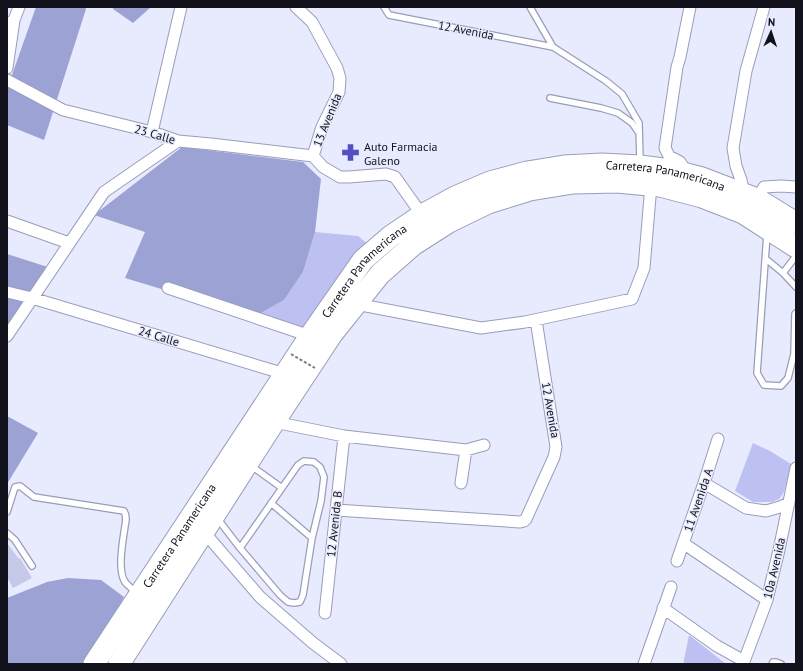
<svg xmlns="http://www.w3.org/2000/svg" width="803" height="671" viewBox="0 0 803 671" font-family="'PT Sans',sans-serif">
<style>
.green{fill:#bcc1f2}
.forest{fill:#9da2d4}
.building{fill:#c5c8e7}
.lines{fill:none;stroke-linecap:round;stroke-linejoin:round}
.lane-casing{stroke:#999dba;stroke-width:8}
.street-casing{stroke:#999dba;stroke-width:13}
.highway-casing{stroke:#999dba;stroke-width:23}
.lane{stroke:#fff;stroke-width:5.5}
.street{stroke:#fff;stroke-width:11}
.highway{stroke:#fff;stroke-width:21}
.path-bridge{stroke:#797b89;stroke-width:2;stroke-dasharray:3 2;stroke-linecap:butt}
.labels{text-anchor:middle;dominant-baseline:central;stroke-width:3;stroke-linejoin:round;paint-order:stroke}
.street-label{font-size:12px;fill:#11121c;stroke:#e8eafd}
.poi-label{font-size:12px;fill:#11121c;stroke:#e8eafd;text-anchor:start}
</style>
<rect width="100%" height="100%" fill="#e8eafd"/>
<!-- green -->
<path class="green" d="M 315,232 L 358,236 L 369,245 L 300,331 L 254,317 L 284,300 L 303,272 Z
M 753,443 L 770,451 L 791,464 L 784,492 L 779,499 L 772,502 L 753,502 L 735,491 Z
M 689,635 L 726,664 L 684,664 L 684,660 Z"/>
<!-- forest -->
<path class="forest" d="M 36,7 L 85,7 L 86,9 L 44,140 L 7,125 L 7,89 Z
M 113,7 L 151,7 L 133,23 L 113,9 Z
M 182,147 L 303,162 L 321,179 L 315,232 L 303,272 L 284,300 L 254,317 L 125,278 L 145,232 L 94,215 Z
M 7,254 L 54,269 L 7,325 Z
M 7,416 L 38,433 L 7,484 Z
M 68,578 L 101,580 L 124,597 L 88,664 L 7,664 L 7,598 L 47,582 Z"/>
<!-- building -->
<path class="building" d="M 7,543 L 19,559 L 20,558 L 32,578 L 13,588 L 7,577 Z"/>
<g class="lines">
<defs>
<path id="lane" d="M 384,7 L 389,15 L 553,47 L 606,81 L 622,94 L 639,123 L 640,162
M 530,7 L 553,47
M 550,98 L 601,108 L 618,113 L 632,123 L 639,133
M 767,234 L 757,373 L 764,385 L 781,386 L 788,378 L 794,354 L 795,314 L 796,313
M 766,259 L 783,273 L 796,287
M 783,273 L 796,256
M 250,465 L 282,488
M 7,512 L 15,487 L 20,486 L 34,497 L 124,511 C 127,516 126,521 125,526 C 123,540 117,570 125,582 C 128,586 133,589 136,593
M 217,518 L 240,548 L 280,595 L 288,602 L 294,603 L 300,602 L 303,595 L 312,538 L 271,503
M 7,533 L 15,540 L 32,566
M 240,548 L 298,465 L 304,461 L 314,462 L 320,467 L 324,477 L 321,501 L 312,538
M 772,664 L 773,662 L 776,662 L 781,664"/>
<path id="street" d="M 296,7 L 312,22 L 337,68 L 340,78 L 339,92 L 322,127 L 313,156 L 323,167 L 340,177 L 349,177 L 386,174 L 395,177 L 422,215
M 8,24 L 14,20 L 19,7
M 7,68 L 14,20
M 7,80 L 63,110 L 152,132 L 178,141 L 211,144 L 313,156
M 152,132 L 181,7
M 687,173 L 680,162 L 669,156 L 665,148 L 677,67 L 680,57 L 690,7
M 744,194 L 741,180 L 736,166 L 733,148 L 746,71 L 764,7
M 757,199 L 764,187 L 781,186 L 796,187
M 7,221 L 69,243
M 168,288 L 310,336
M 7,292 L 32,298 L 285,374
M 356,304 L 481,328 L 525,322 L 632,299 L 644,268 L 651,185
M 7,336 L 104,192 L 178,141
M 274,422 L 344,436 L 466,450 L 484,445
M 461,483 L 466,450
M 704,483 L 746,508 L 766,511 L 780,507 L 789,503
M 336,510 L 520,522 L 524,521 L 526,519 L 554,457 L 556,447 L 536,320
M 204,532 L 260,597 L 313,643 L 341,664
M 683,543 L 767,600
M 677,561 L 704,483 L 718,439
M 663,608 L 717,646 L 744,661
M 325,613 L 344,436
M 644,664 L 671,587
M 743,664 L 767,600 L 779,550 L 796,468"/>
<g id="highway">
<path id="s1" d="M 94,664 L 285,374 L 310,336 L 363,260 L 391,236 L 422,215 L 455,197 L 490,182 L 527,172 L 564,166 L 602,164 L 640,166 L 671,170 L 702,178 L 757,199 L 796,223"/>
<path d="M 119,664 L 274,422 L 332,334 L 380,274 L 413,245 L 449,222 L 488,203 L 530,190 L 573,183 L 617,182 L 660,186 L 702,197 L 743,213 L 796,247"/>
</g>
</defs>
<!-- lane casing -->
<use href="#lane" class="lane-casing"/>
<!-- street casing -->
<use href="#street" class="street-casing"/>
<!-- highway casing -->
<use href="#highway" class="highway-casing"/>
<!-- lane -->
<use href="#lane" class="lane"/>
<!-- street -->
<use href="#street" class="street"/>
<!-- highway -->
<use href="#highway" class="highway"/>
<!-- path-bridge -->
<path class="path-bridge" d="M 291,354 L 315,368"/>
</g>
<!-- icons -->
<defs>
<symbol id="pharmacy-bare" viewBox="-9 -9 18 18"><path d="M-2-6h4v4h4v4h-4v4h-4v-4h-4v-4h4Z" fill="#544dc4" stroke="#e8eafd" stroke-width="2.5" paint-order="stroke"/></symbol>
</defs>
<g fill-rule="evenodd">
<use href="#pharmacy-bare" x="338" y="140" width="25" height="25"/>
</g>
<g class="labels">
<!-- street labels -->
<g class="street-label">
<text transform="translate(466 30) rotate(11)">12 Avenida</text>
<text transform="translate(327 120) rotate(-68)">13 Avenida</text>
<text transform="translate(155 134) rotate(16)">23 Calle</text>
<text stroke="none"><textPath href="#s1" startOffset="814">Carretera Panamericana</textPath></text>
<text stroke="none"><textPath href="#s1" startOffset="478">Carretera Panamericana</textPath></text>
<text transform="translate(159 336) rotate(17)">24 Calle</text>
<text transform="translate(551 410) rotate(80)">12 Avenida</text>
<text transform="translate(698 500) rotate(-71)">11 Avenida A</text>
<text transform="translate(334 524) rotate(-84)">12 Avenida B</text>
<text stroke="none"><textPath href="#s1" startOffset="154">Carretera Panamericana</textPath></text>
<text transform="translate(774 568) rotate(-77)">10a Avenida</text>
</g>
<!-- poi labels -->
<g class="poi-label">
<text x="364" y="146">Auto Farmacia<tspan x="364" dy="14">Galeno</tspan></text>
</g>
</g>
<!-- border -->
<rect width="803" height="671" fill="none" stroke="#11121c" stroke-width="16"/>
<!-- north arrow -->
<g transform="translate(771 32) rotate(3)" stroke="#e8eafd" stroke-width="3" paint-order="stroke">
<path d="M0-3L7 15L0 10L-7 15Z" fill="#11121c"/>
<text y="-6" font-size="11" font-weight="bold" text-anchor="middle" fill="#11121c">N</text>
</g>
</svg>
